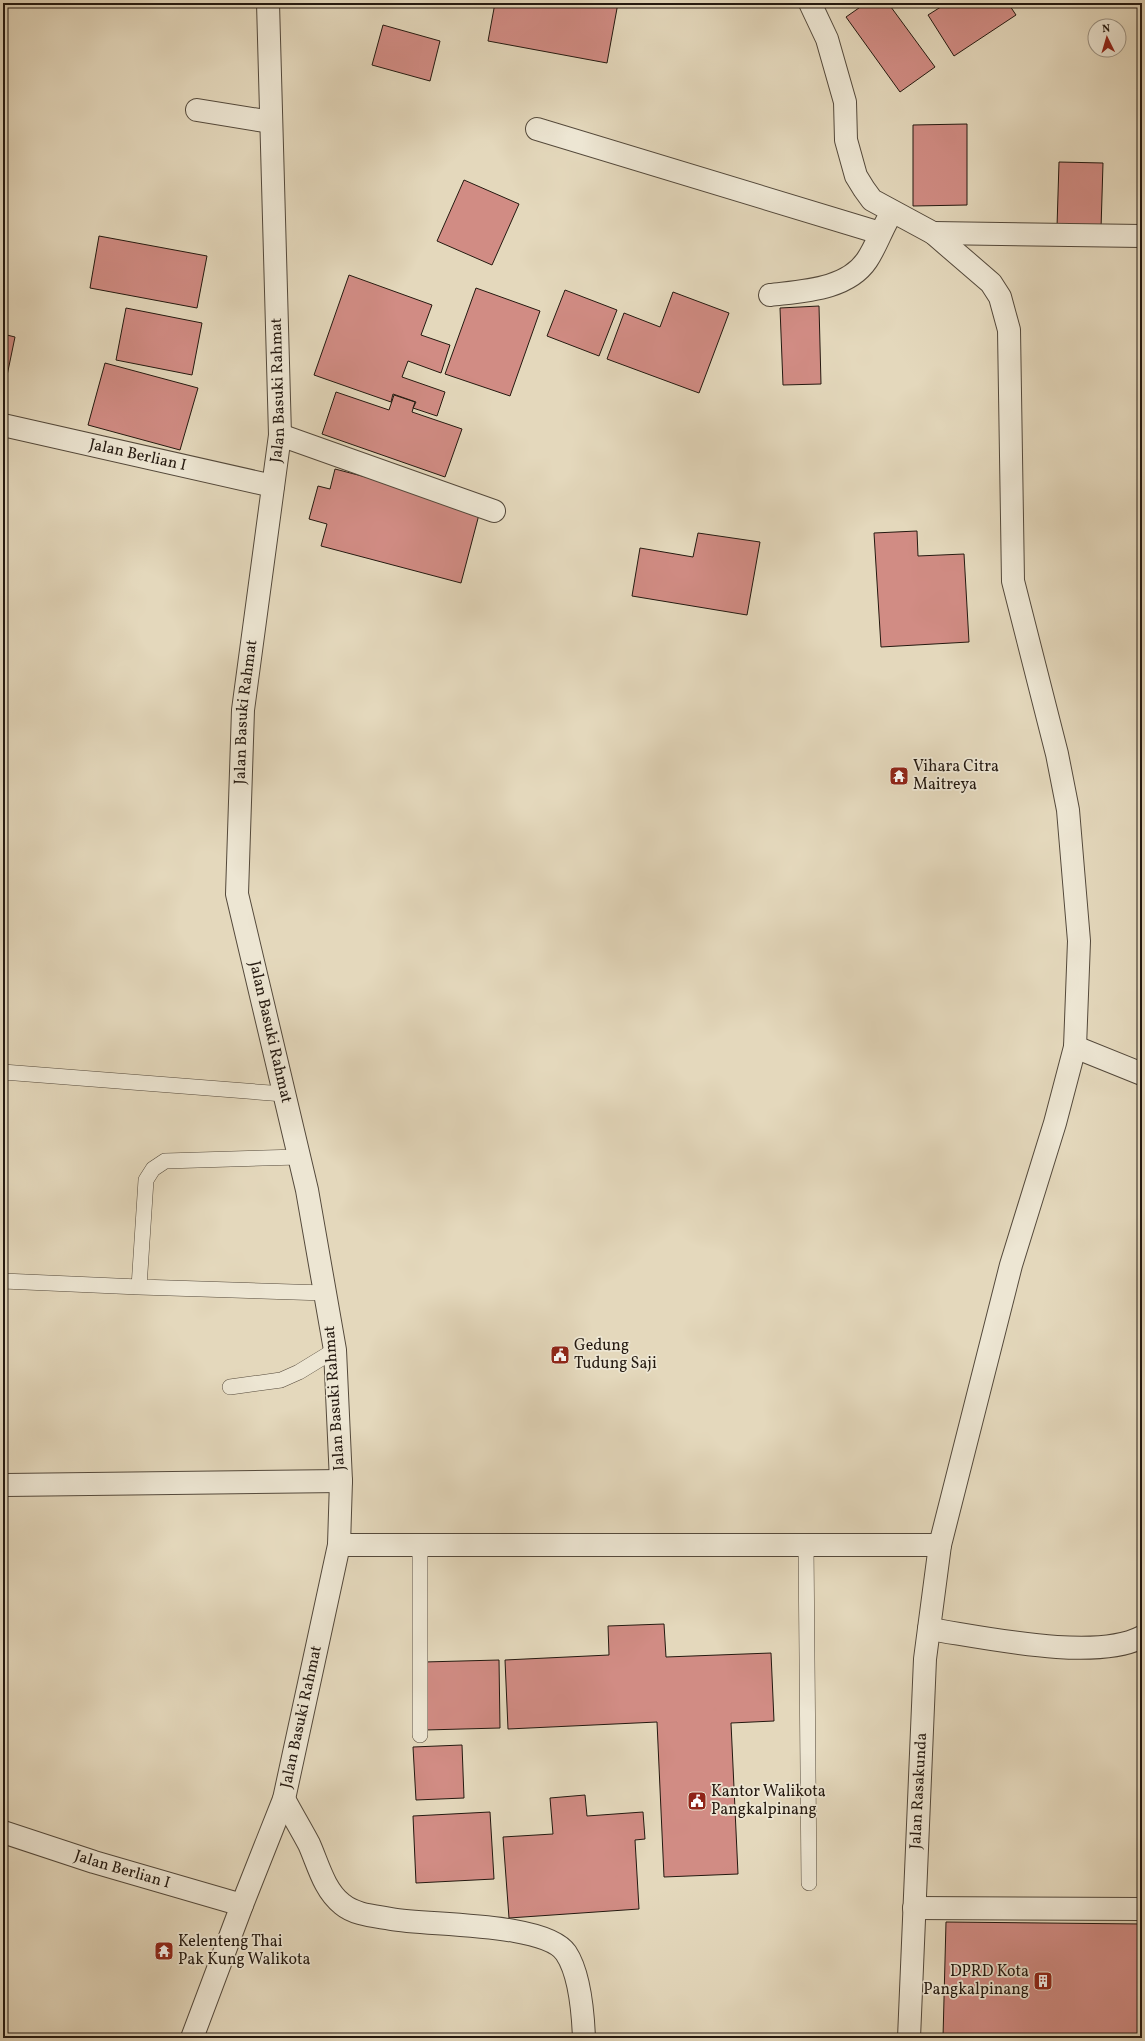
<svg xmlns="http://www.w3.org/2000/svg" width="1145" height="2041" viewBox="0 0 1145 2041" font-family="Vollkorn,serif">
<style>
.building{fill:#d18c84;stroke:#241910}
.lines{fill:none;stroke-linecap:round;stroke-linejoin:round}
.service-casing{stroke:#54493b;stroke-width:16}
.minor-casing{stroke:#54493b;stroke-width:24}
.tertiary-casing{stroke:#54493b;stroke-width:24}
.service{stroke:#ede6d3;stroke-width:15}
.minor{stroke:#ede6d3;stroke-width:22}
.tertiary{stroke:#ede6d3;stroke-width:22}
.labels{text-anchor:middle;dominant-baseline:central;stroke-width:3.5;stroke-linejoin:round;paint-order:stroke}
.street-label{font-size:16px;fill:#241910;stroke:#ede6d3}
.poi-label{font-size:16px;fill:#241910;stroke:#ede6d3;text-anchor:start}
</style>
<rect width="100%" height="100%" fill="#e4d8bc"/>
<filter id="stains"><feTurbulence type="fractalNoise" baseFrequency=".005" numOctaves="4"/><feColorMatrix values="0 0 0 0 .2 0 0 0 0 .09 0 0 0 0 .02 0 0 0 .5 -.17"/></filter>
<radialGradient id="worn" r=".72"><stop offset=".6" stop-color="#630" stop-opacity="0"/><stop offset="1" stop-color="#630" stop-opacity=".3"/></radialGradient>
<!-- building -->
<path class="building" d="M 495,3 L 618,3 L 607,63 L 488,41 Z
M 866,3 L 888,3 L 935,67 L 900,92 L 846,17 Z
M 921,3 L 929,3 L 924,7 Z
M 947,3 L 1008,3 L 1016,15 L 954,56 L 928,15 Z
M 383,25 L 440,41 L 430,81 L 372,65 Z
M 967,124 L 967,205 L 913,206 L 913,125 Z
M 1059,162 L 1103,163 L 1101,229 L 1057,227 Z
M 464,180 L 519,204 L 492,265 L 437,241 Z
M 99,236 L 207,256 L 197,308 L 90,288 Z
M 349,275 L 432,305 L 421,335 L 450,345 L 441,373 L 408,361 L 402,377 L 445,392 L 437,416 L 413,408 L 416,402 L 393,394 L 391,402 L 314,375 Z
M 476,288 L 540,311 L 510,396 L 445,374 Z
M 565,290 L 617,310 L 599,356 L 547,336 Z
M 673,292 L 729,313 L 699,393 L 607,359 L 624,313 L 660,327 Z
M 819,306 L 821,384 L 783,385 L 780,308 Z
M 126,308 L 202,323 L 192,375 L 116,360 Z
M 3,334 L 15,337 L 3,395 Z
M 105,363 L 198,388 L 180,450 L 88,425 Z
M 336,392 L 389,410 L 394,395 L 415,402 L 412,412 L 462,429 L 445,477 L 322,434 Z
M 335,469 L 481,507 L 461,583 L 321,546 L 327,524 L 309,519 L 318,486 L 330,489 Z
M 917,531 L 918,556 L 964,554 L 969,642 L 881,647 L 874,533 Z
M 698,533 L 760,542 L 747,615 L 632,596 L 640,548 L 693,557 Z
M 664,1624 L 666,1657 L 771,1653 L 774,1721 L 731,1723 L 738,1874 L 664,1877 L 657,1722 L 508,1729 L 505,1660 L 609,1655 L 608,1626 Z
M 499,1660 L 500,1728 L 425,1730 L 424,1662 Z
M 462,1745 L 464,1798 L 416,1800 L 413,1747 Z
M 585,1795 L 587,1816 L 643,1812 L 645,1839 L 635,1840 L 639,1909 L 509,1918 L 503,1837 L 553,1834 L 550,1798 Z
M 490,1812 L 494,1879 L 416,1883 L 413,1816 Z
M 946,1922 L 1142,1924 L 1142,2038 L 943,2038 Z"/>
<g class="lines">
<defs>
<path id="service" d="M 3,1072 L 284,1094
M 3,1281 L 139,1287 L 325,1293
M 139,1287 L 146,1180 L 153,1169 L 165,1161 L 299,1157
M 230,1387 L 281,1380 L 299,1372 L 335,1350
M 806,1545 L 809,1883
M 420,1735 L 420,1544"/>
<g id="minor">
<path d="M 810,3 L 827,39 L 845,102 L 846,140 L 856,176 L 864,189 L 872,200 L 933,233 L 991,283 L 1000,297 L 1009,330 L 1013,581 L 1057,754 L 1068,810 L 1079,941 L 1075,1047 L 1055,1123 L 1011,1265 L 940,1545 L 925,1659 L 909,2038"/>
<path d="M 197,110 L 271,122"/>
<path d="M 537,129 L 880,233"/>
<path d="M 933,233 L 1142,236"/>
<path d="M 770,295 C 802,291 847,290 867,260 C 875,248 880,234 887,221"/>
<path id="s1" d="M 3,425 L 273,486"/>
<path d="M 280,435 L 494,511"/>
<path d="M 1075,1047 L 1142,1074"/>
<path d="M 6,1485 L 341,1481"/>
<path d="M 339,1545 L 940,1545"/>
<path d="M 929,1629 C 983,1637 1094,1662 1142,1637"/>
<path d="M 284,1799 C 292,1814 301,1829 309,1844 C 318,1864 324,1890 342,1904 C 355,1915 375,1916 391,1919 C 428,1926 545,1922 566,1953 C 580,1974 583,2013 584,2038"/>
<path id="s2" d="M 3,1832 L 94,1862 L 242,1905"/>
<path d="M 914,1908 L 1142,1909"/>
</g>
<g id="tertiary">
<path id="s3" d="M 192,2038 L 242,1905 L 284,1799 L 339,1545 L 341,1481 L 335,1350 L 307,1190 L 237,894 L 243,710 L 280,435 L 268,3"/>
</g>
</defs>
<!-- service casing -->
<use href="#service" class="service-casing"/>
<!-- minor casing -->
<use href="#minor" class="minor-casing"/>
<!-- tertiary casing -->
<use href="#tertiary" class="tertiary-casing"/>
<!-- service -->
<use href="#service" class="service"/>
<!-- minor -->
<use href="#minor" class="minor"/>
<!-- tertiary -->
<use href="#tertiary" class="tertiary"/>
</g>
<!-- icons -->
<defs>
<symbol id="temple-square" viewBox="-11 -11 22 22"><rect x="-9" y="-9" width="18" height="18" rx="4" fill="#8f2418" stroke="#ede6d3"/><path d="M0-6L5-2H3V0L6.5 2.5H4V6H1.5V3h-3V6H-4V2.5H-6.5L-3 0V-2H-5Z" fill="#fff"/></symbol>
<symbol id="civic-square" viewBox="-11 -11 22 22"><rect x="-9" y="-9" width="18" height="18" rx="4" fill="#8f2418" stroke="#ede6d3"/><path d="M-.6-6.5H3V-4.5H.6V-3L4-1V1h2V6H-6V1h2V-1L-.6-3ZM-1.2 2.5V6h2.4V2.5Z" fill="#fff"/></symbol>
<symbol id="building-square" viewBox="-11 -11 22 22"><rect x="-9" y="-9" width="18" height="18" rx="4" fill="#8f2418" stroke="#ede6d3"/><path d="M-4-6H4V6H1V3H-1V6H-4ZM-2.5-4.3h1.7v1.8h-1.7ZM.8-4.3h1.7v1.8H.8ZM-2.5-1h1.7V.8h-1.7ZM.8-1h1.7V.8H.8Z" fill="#fff"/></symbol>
</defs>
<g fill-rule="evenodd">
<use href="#temple-square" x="888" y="765" width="22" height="22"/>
<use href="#civic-square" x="549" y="1344" width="22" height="22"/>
<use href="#civic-square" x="686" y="1790" width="22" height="22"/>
<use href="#temple-square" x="153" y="1940" width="22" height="22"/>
<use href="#building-square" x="1032" y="1970" width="22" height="22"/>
</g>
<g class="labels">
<!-- street labels -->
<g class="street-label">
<text stroke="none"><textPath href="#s3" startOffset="1684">Jalan Basuki Rahmat</textPath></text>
<text stroke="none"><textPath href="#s1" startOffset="138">Jalan Berlian I</textPath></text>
<text stroke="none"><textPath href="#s3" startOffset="1360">Jalan Basuki Rahmat</textPath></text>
<text transform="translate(270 1032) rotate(77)">Jalan Basuki Rahmat</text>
<text transform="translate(335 1398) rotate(-94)">Jalan Basuki Rahmat</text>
<text stroke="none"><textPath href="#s3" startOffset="340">Jalan Basuki Rahmat</textPath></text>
<text transform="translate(919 1791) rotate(-87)">Jalan Rasakunda</text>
<text stroke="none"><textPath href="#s2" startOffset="125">Jalan Berlian I</textPath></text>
</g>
<!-- poi labels -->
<g class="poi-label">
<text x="913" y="767">Vihara Citra<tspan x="913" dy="18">Maitreya</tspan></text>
<text x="574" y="1346">Gedung<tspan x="574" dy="18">Tudung Saji</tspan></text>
<text x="711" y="1792">Kantor Walikota<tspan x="711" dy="18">Pangkalpinang</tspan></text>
<text x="178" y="1942">Kelenteng Thai<tspan x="178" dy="18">Pak Kung Walikota</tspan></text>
<text x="1029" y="1972" text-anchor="end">DPRD Kota<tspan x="1029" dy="18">Pangkalpinang</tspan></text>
</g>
</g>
<!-- margin -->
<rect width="1145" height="2041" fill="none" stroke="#e4d8bc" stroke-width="16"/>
<rect x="4" y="4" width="1137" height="2033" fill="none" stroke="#241910" stroke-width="2"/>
<rect x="8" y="8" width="1129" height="2025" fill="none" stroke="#241910"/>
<!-- north arrow -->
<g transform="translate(1107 38) rotate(355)"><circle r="19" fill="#ede6d3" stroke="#9d9485"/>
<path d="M0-3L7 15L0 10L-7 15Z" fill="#8f2418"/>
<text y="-6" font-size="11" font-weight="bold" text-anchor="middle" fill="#241910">N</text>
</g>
<rect width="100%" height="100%" filter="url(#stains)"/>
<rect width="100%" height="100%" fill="url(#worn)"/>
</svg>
